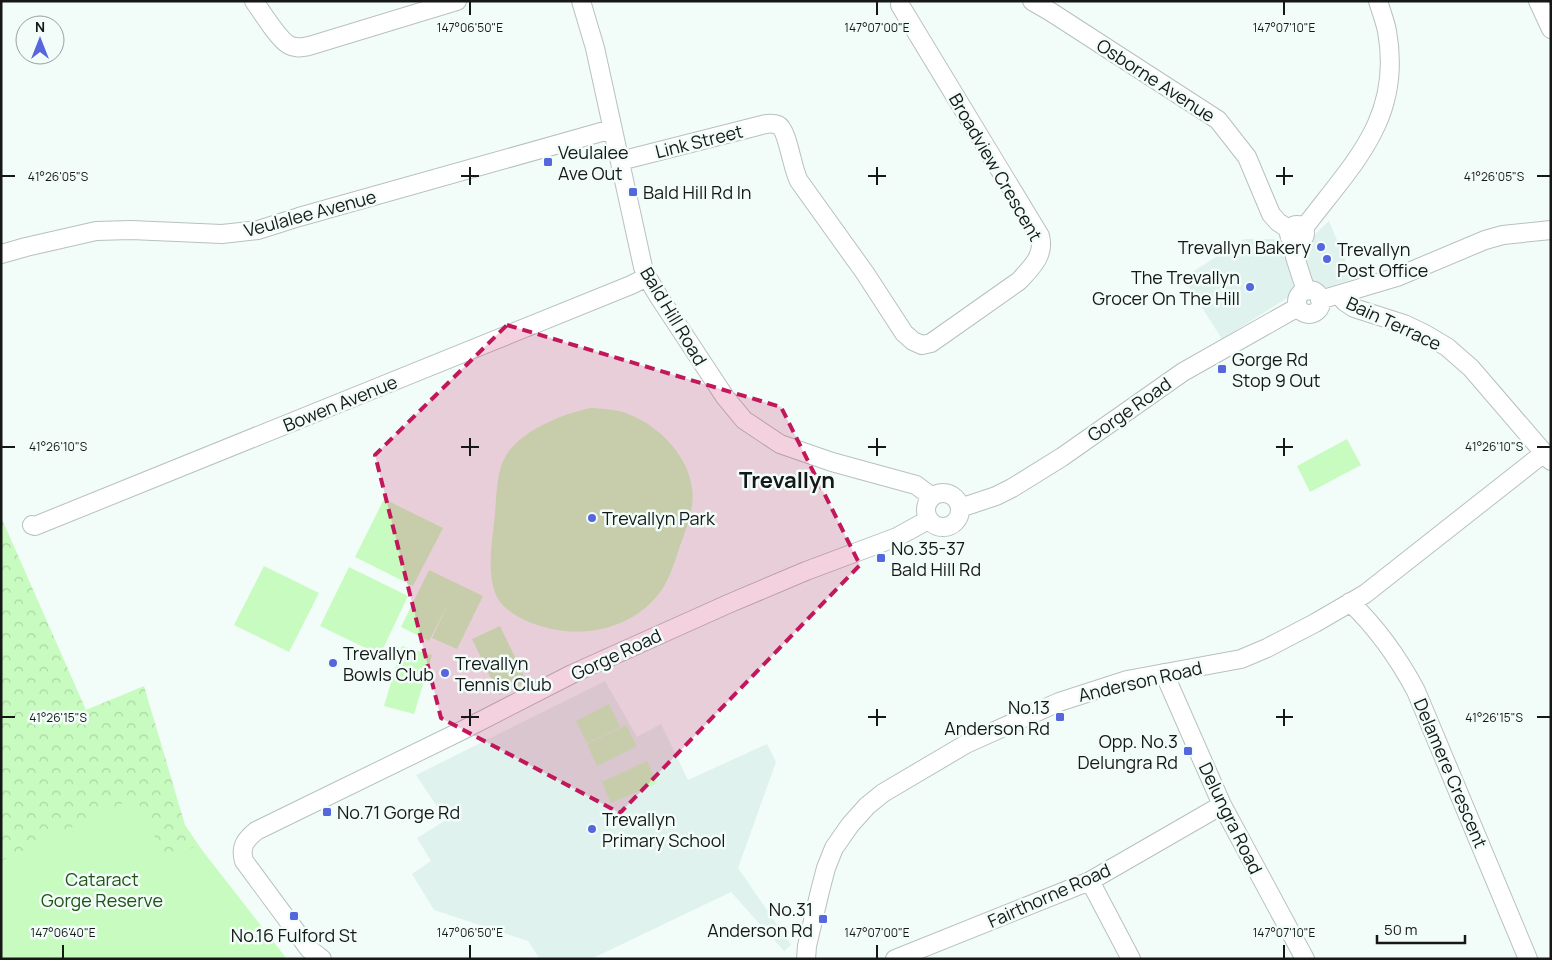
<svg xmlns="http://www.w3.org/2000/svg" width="1552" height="960" viewBox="0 0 1552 960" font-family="Manrope,sans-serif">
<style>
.built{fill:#dff2ed}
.forest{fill:url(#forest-crowns)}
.green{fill:#c8fbbf}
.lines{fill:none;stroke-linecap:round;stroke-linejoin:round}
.minor-casing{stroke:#b8c1bf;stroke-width:20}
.minor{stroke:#fff;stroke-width:18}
.marked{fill:#c2185b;fill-opacity:0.2;stroke:#c2185b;stroke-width:4;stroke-dasharray:10 6;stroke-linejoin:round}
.ticks{fill:none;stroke:#151817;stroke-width:2}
.poi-dot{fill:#5666dd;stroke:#f2fcf9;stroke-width:2}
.labels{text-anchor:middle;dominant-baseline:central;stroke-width:5;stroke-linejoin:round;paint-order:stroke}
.street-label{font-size:18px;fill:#151817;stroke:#f2fcf9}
.poi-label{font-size:18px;fill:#151817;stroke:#f2fcf9;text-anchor:start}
.park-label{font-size:18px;fill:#1e5414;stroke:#f2fcf9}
.district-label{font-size:22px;font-weight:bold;fill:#151817;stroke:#f2fcf9}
.ticks-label{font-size:12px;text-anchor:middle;fill:#151817;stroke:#f2fcf9;stroke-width:5;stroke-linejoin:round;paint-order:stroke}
</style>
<defs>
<pattern id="forest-crowns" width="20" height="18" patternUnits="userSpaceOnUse" patternTransform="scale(1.25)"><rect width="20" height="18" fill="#c8fbbf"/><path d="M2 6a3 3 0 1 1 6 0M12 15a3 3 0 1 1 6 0" fill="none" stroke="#abd6a3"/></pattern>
</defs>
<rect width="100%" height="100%" fill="#f2fcf9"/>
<!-- built -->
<path class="built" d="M 1329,221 L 1353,279 L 1322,289 L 1311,283 L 1222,339 L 1183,278 L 1244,239 L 1279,239 L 1298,242 L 1311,238 Z
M 605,681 L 637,737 L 661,724 L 688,780 L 767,744 L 776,762 L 738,868 L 791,945 L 784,951 L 731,892 L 591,959 L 540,959 L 528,941 L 434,910 L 412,874 L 431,861 L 417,838 L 446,820 L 416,775 Z"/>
<!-- forest -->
<path class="forest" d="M 1,517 L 86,710 L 144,686 L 185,825 L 275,959 L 1,959 Z"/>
<!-- green -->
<path class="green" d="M 591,408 C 604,409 616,409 628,414 C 658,425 688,455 692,488 C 695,508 687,527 680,546 C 675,561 671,575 663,588 C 640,623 596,637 557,630 C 537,626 513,618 500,602 C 484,580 493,538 495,513 C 497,493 496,468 509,451 C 526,429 564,413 591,408 Z
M 1347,439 L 1361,465 L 1310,492 L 1297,466 Z
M 384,499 L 443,528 L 413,586 L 355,557 Z
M 264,566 L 319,593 L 289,652 L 234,625 Z
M 349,567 L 408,596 L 380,655 L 320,626 Z
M 429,570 L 483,596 L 457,649 L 432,638 L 448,604 L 429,641 L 401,627 Z
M 500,626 L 527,682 L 499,695 L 472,639 Z
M 402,646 L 432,655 L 414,714 L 384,706 Z
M 609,704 L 620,727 L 587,743 L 576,721 Z
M 626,725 L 637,746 L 597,766 L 587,744 Z
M 647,761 L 657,783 L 611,803 L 602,782 Z
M 136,797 L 166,860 L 198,845 L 287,959 L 1,959 L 1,861 Z"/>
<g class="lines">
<defs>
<path id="minor" d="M 254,1 C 261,11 279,40 289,45 C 296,49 302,47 309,46 L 457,1
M 581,1 L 595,48 L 643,267 L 647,277 L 659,297 L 725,397 L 744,420 L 780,444 L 832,462 L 916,485 L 932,497
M 1032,1 L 1051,12 L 1218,120 L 1247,157 L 1271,214 L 1278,222 L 1290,230
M 1538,1 L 1551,29
M 620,161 L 758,126 C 764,124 771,122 778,125 C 788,130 792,169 799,181 L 865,273 L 904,333 L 913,341 L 922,345 L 931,343 L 1019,281 C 1032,267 1045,255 1040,236 L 900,5
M1289 233a8 8 0 1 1 16 0a8 8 0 1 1-16 0Z
M 1304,228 C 1352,164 1403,119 1387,31 C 1385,21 1381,11 1378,1
M 1296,241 L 1295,257 L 1306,291
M 1,254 L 26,247 L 96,231 L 131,230 L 222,234 L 258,230 L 299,217 L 612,129
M1297 302a12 12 0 1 1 24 0a12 12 0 1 1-24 0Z
M 1339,295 L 1345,302 L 1354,308 L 1404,324 L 1425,334 L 1447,347 L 1471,368 L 1551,461
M 1320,300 L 1397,277 L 1485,240 L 1503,235 L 1551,230
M926 510a17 17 0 1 1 34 0a17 17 0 1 1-34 0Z
M 960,508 L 996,496 L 1012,488 L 1062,457 L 1183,372 L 1298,307
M 32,525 L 35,526 L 631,285 L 647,277
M 1350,602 C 1376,627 1399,659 1416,691 L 1528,959
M 1164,673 L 1222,805 L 1305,959
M 1090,881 L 1131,959
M 322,959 L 309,949 L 244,861 C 240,847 245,840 256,831 L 463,730 L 572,674 L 728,604 L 806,571 L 897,537 L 928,520
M 806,959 L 807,946 L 820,891 L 826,868 L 834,848 L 850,825 L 867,806 L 883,793 L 966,744 L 1059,702 L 1127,680 L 1241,659 L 1267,648 L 1315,623 L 1365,594 L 1544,453
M 895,959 L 1090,881 L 1222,805"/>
</defs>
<!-- minor casing -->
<use href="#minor" class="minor-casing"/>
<!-- minor -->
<use href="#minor" class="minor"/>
</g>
<!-- marked area -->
<path class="marked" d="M 507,325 L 781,407 L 860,565 L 620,813 L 441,718 L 375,455 Z"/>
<!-- ticks -->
<path class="ticks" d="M 470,2 L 470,15M 877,2 L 877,15M 1284,2 L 1284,15M 470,167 L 470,185M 877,167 L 877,185M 1284,167 L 1284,185M 2,176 L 15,176M 461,176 L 479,176M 868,176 L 886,176M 1276,176 L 1293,176M 1537,176 L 1550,176M 470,438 L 470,456M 877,438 L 877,456M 1284,438 L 1284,456M 2,447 L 15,447M 461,447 L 479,447M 868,447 L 886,447M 1276,447 L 1293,447M 1537,447 L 1550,447M 470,709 L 470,726M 877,709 L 877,726M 1284,709 L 1284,726M 2,717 L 15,717M 461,717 L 479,717M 868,717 L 886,717M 1276,717 L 1293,717M 1537,717 L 1550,717M 63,945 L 63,958M 470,945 L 470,958M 877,945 L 877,958M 1284,945 L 1284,958"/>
<!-- markers -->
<g class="poi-dot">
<rect x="543" y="157" width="10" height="10" rx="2.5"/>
<rect x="628" y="187" width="10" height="10" rx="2.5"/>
<circle cx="1321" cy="247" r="5"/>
<circle cx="1327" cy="259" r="5"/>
<circle cx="1250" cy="287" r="5"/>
<rect x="1217" y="364" width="10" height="10" rx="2.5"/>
<circle cx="592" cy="518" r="5"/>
<rect x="876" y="553" width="10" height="10" rx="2.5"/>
<circle cx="333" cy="663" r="5"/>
<circle cx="445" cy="673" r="5"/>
<rect x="1055" y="712" width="10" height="10" rx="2.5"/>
<rect x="1183" y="746" width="10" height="10" rx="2.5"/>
<rect x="322" y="807" width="10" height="10" rx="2.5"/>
<circle cx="592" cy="829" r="5"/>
<rect x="289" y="911" width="10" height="10" rx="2.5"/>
<rect x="818" y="914" width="10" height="10" rx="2.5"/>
</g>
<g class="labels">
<!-- street labels -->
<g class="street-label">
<text transform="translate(1156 80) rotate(33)">Osborne Avenue</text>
<text transform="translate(699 141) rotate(-14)">Link Street</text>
<text transform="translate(996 167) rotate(60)">Broadview Crescent</text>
<text transform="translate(310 213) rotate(-15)">Veulalee Avenue</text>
<text transform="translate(674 316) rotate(59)">Bald Hill Road</text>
<text transform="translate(1394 323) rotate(25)">Bain Terrace</text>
<text transform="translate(340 403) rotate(-22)">Bowen Avenue</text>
<text transform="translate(1129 409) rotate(-35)">Gorge Road</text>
<text transform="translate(616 654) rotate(-25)">Gorge Road</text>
<text transform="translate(1140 681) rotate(-13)">Anderson Road</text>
<text transform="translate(1451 773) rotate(67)">Delamere Crescent</text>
<text transform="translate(1231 818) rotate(64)">Delungra Road</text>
<text transform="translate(1049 895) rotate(-24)">Fairthorne Road</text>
</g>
<!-- poi labels -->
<g class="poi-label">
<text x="558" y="152">Veulalee<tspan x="558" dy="21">Ave Out</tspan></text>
<text x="643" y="192">Bald Hill Rd In</text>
<text x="1311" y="247" text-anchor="end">Trevallyn Bakery</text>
<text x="1337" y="249">Trevallyn<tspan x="1337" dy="21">Post Office</tspan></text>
<text x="1240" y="277" text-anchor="end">The Trevallyn<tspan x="1240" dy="21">Grocer On The Hill</tspan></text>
<text x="1232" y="359">Gorge Rd<tspan x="1232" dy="21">Stop 9 Out</tspan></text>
<text x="602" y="518">Trevallyn Park</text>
<text x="891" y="548">No.35-37<tspan x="891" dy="21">Bald Hill Rd</tspan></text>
<text x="343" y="653">Trevallyn<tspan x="343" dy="21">Bowls Club</tspan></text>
<text x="455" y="663">Trevallyn<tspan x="455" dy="21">Tennis Club</tspan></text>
<text x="1050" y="707" text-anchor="end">No.13<tspan x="1050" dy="21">Anderson Rd</tspan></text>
<text x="1178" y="741" text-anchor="end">Opp. No.3<tspan x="1178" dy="21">Delungra Rd</tspan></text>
<text x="337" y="812">No.71 Gorge Rd</text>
<text x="602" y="819">Trevallyn<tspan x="602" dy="21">Primary School</tspan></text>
<text x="813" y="909" text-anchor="end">No.31<tspan x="813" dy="21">Anderson Rd</tspan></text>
<text x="294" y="935" text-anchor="middle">No.16 Fulford St</text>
</g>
<!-- park labels -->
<g class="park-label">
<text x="102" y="879">Cataract<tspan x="102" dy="21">Gorge Reserve</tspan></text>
</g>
<!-- district labels -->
<g class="district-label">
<text x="787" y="480">Trevallyn</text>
</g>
</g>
<g class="ticks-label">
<text x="470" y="32">147°06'50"E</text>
<text x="877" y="32">147°07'00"E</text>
<text x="1284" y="32">147°07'10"E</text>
<text x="58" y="181">41°26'05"S</text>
<text x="1494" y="181">41°26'05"S</text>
<text x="58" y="451">41°26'10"S</text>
<text x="1494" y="451">41°26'10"S</text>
<text x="58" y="722">41°26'15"S</text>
<text x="1494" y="722">41°26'15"S</text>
<text x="63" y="937">147°06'40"E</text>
<text x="470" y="937">147°06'50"E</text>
<text x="877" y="937">147°07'00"E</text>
<text x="1284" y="937">147°07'10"E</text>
</g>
<!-- border -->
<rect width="1552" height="960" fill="none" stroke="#151817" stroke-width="5"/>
<!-- north arrow -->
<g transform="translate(40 40)"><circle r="24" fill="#f2fcf9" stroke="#9aa19f"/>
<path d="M0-4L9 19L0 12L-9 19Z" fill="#5666dd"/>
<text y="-8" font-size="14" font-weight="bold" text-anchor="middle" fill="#151817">N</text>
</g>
<!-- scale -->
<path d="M1377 935v8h88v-8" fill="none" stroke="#151817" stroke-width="2.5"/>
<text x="1384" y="935" font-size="15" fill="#151817" stroke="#f2fcf9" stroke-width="4" paint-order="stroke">50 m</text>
</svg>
